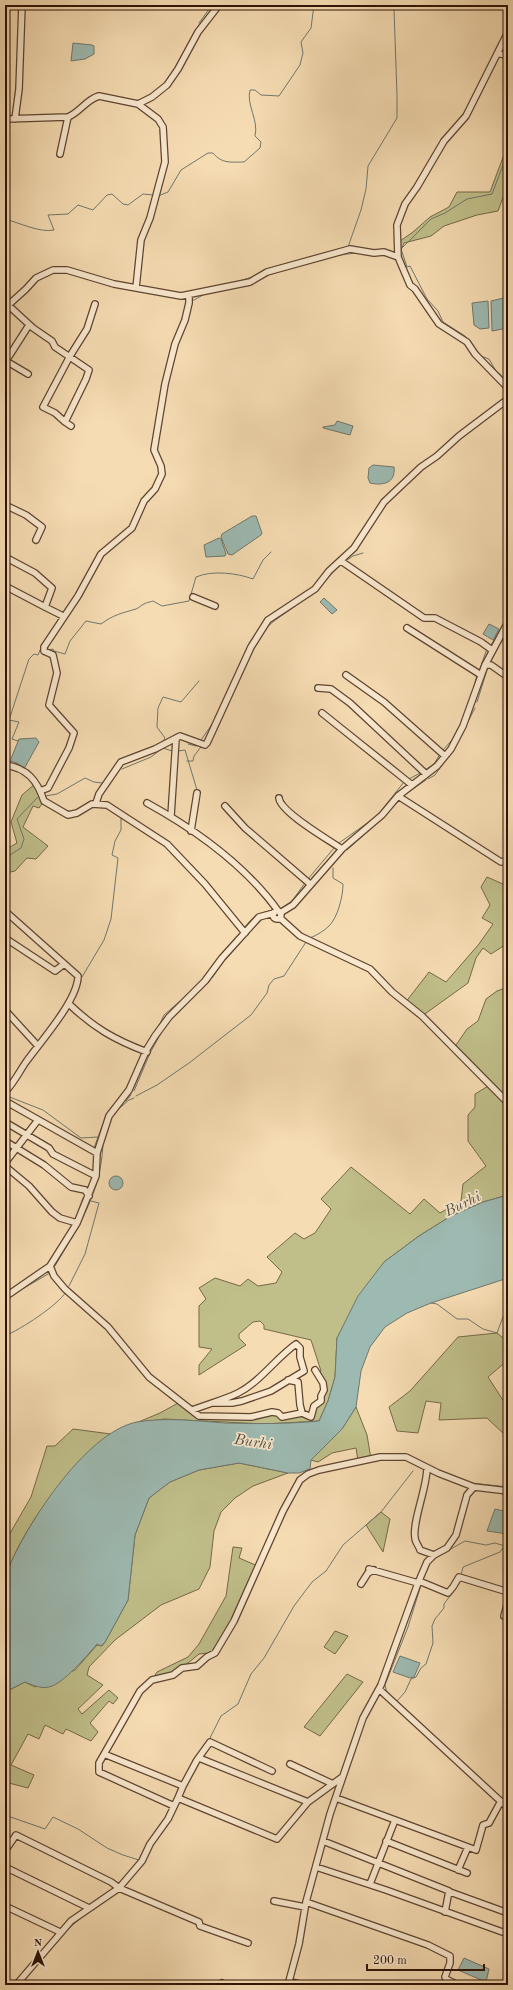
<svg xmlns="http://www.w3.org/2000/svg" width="513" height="1990" viewBox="0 0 513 1990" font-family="'Old Standard TT',serif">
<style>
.green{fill:#c0bf8a;stroke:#766848}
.water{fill:#9dbab2;stroke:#70776d}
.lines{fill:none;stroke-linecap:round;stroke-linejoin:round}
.stream{stroke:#70776d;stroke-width:1}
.minor-casing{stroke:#5e4430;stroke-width:8}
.minor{stroke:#f9e8ce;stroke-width:5.5}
.labels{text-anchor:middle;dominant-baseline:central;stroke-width:3.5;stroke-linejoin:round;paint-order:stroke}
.water-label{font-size:15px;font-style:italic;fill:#544d42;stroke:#f9e8ce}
</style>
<rect width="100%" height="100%" fill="#f6dcb3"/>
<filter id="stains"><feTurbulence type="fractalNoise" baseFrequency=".005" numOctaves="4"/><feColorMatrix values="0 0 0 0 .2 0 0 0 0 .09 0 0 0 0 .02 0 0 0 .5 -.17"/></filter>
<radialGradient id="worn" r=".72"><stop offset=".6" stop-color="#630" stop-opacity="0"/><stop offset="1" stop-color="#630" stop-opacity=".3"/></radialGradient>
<!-- green -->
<path class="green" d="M 508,144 L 508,184 L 498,211 L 477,215 L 444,226 L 431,236 L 404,243 L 398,257 L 400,241 L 413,232 L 430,217 L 449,207 L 457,192 L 490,192 Z
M 36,783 L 44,801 L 39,808 L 33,806 L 23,827 L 48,846 L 36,859 L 27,858 L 15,871 L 5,873 L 5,850 L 17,843 L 11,822 L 22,795 Z
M 487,877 L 503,884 L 508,877 L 508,943 L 491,954 L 483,948 L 476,958 L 468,983 L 422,1016 L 405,1003 L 429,972 L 446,982 L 479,944 L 493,924 L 482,918 L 490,905 L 481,887 Z
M 508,987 L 508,1195 L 483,1202 L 451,1216 L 419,1236 L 384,1262 L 337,1338 L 335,1377 L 328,1401 L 319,1421 L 264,1424 L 164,1419 L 136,1423 L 160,1413 L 180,1402 L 199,1416 L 238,1416 L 272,1412 L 282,1417 L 298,1415 L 311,1417 L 324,1390 L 317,1373 L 321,1371 L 311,1340 L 264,1329 L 264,1325 L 260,1321 L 253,1322 L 239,1334 L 239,1338 L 246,1345 L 199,1375 L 199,1365 L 212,1349 L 199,1347 L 199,1306 L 206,1299 L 199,1288 L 215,1278 L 240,1286 L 248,1279 L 258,1286 L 276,1283 L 282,1272 L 267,1257 L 295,1233 L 304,1239 L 315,1233 L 331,1209 L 321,1199 L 351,1167 L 410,1214 L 424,1199 L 440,1213 L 461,1201 L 463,1184 L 486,1166 L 468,1141 L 468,1115 L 475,1107 L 475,1094 L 490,1085 L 454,1048 L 467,1029 L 478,1021 L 486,999 L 497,991 Z
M 497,1333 L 508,1342 L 508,1360 L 488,1377 L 508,1408 L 508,1433 L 505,1435 L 487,1418 L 439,1420 L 441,1403 L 426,1401 L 418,1433 L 397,1431 L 389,1407 L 410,1391 L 458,1337 Z
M 356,1407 L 367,1435 L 371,1459 L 358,1461 L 356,1448 L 332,1453 L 318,1462 L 311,1460 L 342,1429 Z
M 73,1429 L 111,1434 C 65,1474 27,1519 5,1577 L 5,1542 L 31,1497 L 47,1446 L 55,1446 Z
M 239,1463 L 288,1473 L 253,1486 L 235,1498 L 221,1512 L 214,1531 L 210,1567 L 199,1589 L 161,1605 L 115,1640 L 89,1667 L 87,1675 L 103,1685 L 78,1709 L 82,1714 L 109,1690 L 118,1698 L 113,1704 L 109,1701 L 90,1723 L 98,1732 L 91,1741 L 66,1729 L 63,1734 L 45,1725 L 39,1739 L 28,1734 L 11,1765 L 34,1775 L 28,1788 L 5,1782 L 5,1692 L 25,1682 L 35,1687 L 75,1670 L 97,1645 L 102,1646 L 105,1642 L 128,1600 L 135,1535 L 149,1498 L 170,1482 L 199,1470 Z
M 381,1512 L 390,1519 L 383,1552 L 366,1525 Z
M 233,1547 L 242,1548 L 239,1558 L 260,1567 L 215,1653 L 207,1657 L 208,1653 L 199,1654 L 173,1675 L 152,1680 L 157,1672 L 188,1657 L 199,1644 L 226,1596 Z
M 335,1631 L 348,1636 L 335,1654 L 324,1647 Z
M 347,1674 L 363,1682 L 320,1736 L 304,1727 Z"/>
<!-- water -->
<path class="water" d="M 73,43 L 92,45 L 94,46 L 94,54 L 85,59 L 71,61 Z
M 508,297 L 508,328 L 492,331 L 491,301 Z
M 488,301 L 489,328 L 480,329 L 474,325 L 472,303 Z
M 337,421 L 353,426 L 350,435 L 323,428 L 323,427 L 335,425 Z
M 373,465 L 394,467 C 396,483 383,486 370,483 L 368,478 L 369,468 Z
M 252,516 L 256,516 L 262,533 L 261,535 L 232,555 L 228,554 L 221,537 L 222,534 Z
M 219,538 L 221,539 L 226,554 L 225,556 L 206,557 L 204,545 Z
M 324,598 L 337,610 L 332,614 L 320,602 Z
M 489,624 L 499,629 L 493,640 L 483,634 Z
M 36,738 L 39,742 L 24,769 L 17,763 L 10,761 L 19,739 Z
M109 1183a7 7 0 1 1 14 0a7 7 0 1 1-14 0Z
M 508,1195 L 508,1278 L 431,1303 L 407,1313 L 385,1327 L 370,1347 L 361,1371 L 356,1407 L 342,1429 L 311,1460 L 310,1469 L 299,1473 L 288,1473 L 239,1463 L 199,1470 L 170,1482 L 149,1498 L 135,1535 L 128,1600 L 105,1642 L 101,1646 L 97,1644 C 87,1656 63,1684 49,1687 C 41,1689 32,1685 25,1682 L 5,1692 L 5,1577 C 22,1530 85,1432 137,1422 C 167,1417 196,1421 225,1423 C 256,1424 287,1424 319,1421 L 328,1401 L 335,1377 L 337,1338 L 358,1296 L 384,1262 L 419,1236 L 451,1216 L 483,1202 Z
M 495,1509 L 508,1512 L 508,1534 L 487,1531 Z
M 400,1656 L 420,1663 L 414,1677 L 410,1678 L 393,1672 Z
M 464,1958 L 489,1969 L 486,1982 L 458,1970 Z"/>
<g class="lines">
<!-- stream -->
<path class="stream" d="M 394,7 L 394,5
M 199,23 L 212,5
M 158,196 L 168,192 L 181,170 L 208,153 L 213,153 C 222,164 231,162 244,162 L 260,148 L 261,142 L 255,136 C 259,120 246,105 250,90 L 255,90 L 261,95 L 279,96 L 300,65 L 303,53 L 301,42 L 311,28 L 314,5
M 5,219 C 20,223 40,233 54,230 L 48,215 L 68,214 L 78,205 L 93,210 L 107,195 L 112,194 L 123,204 L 128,205 L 143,194 L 153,195
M 348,247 L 361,210 L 366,189 L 368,166 L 397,118 L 397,95 L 394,9
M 340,255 L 356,253
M 379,255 L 388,256
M 260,279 L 268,275 L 292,268
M 234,283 L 252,277 L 266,269 L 318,255
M 208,293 L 250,285
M 192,301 L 205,294
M 496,371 L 489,359 L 481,356 L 465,336 L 443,322 L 438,311 L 427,299 L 410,266 L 407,267 L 401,249 L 431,219 L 445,213 L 467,199 L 492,194 L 508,152
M 499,373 L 508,384
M 345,552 L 350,548
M 346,561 L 353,556 L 363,553
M 321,585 L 340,565
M 63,612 L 67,607
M 273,613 L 279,609
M 503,626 L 508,614
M 265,629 L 274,621 L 314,593
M 491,645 L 499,632
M 49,650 L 53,649 L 54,651 L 65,654 L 70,641 L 86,621 L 101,624 C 113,615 122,613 136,609 C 139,608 141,605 144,604 C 147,602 151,602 153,601 L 162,606 L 189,601 L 196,577 C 212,570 237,573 253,579 L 263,560 L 271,552
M 493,656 L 508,629
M 245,667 L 258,640
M 479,671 L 487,649
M 473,690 L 477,675
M 477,702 L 488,667
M 201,740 L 213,723
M 18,741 L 12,739 L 19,722 L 9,720 L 29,659 L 34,654 L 38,655 L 41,648
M 163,741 L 165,738 L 157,727 L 158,708 L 163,697 L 181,702 L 199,681
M 188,744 L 196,746 L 198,745
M 456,745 L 475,708
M 178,751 L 185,750 L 197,790
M 442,751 L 452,740 L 462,721
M 138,752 L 149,749
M 187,761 L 193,761 L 194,756 L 201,747
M 122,769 L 151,757 L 163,748 L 172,751
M 425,770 L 434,764 L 440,754
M 409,779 L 422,772
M 428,779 L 435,775 L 450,754
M 45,796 L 57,794 L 85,778 L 94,782 L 102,783 L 105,781
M 403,796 L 426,780
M 376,817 L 404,782
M 377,823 L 400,800
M 339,843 L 373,819
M 347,850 L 375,825
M 5,858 L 21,848 L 24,839 L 17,819 L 38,797
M 308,879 L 334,848
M 280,909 L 292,901 L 305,883
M 245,927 C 253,916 260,912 274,910
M 310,938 C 317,935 324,931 329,926 C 338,917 343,896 343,884 L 333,878 L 333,868
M 226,959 L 258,923 L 264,918
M 82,977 L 104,940 L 111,919 L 118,858 L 112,855 L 115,841 L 121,830 L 121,817
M 212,978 L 224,961
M 199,991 L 210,981
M 51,1025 L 66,1003
M 157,1030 L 164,1015 L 196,987
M 134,1091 L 150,1053 L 164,1028
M 136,1096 L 157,1085 L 189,1063 L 251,1015 L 267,993 L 269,985 L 274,979 L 284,976 L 306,942
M 5,1098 L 7,1096 L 43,1110 L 81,1138 L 98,1137
M 126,1101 L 131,1095
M 115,1112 L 129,1100 L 134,1098
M 94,1148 L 107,1113 L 113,1105
M 76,1218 L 83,1198
M 55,1266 C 79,1225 101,1193 103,1144
M 69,1286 L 85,1254 L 99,1203 L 91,1201
M 17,1292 L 50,1273
M 5,1293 L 15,1287
M 431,1303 L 437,1304 L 457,1319 L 468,1319 L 483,1329 L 497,1333 L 508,1303
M 5,1336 C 21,1329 57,1306 66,1292
M 419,1460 L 426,1464
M 471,1483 L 508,1487
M 449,1550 L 465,1541 L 486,1545 L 495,1543 L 508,1547
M 427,1567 L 433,1560
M 461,1576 L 463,1567 L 500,1552 L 505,1545
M 423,1579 L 424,1576
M 387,1693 L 385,1685 L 408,1627 L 421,1585
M 395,1700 L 397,1701 L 405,1692 L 411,1679 L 416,1677 L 421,1668 L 426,1664 L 433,1643 L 432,1626 L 435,1619 L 444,1608 L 444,1604 L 456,1588
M 209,1740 L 221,1716 L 238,1704 L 251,1674 L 264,1658 L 294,1606 L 312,1582 L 326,1571 L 343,1545 L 381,1512 L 413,1471
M 5,1815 L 45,1829 L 53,1817 L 78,1829 L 107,1848 L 123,1855 L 139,1860
M 159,1826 L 165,1818
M 153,1844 L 167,1825
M 139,1860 L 145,1848
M 123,1888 L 132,1877
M 68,1929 L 81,1918
M 23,1972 L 56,1934
M 20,1985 L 36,1966"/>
<defs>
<path id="minor" d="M 508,32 L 466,116 L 444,141 L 417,187 L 405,204 L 397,225 L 398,257 L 410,285 L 415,289 L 439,324 L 467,342 L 475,354 L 508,388
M 498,53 L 508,56
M 5,119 L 68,117 C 80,112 87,99 99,96 L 138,104 L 152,97 L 167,85 L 178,69 L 198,32 L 219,5
M 15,119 L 19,89 L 22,5
M 60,154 L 68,117
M 136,288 L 141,240 L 150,218 L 165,162 L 163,127 L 158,119 L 138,104
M 8,305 L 33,328 L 52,341 L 55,347 L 89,370 L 86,379 L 65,422 L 71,426
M 5,308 L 26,289 L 36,278 L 53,270 L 67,270 L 114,284 L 181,296 L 250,282 L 267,272 L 350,249 L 374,253 L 384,252 L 398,257
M 28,374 L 6,361 L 29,325
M 65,422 L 55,413 L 43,407 L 70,356 L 87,329 L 95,304
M 5,505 L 26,515 L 42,527 L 36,540
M 5,557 L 35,573 L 52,588 L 45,607 L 63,616
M 341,561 L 424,618 L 435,618 L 481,642 L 492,650
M 5,586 L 45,607
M 193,597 L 215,606
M 407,628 L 481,675
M 485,665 L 491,665 L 508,677
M 346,675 L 384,702 L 445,756
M 318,688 L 331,689 L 350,703 L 426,774
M 322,713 L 412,785
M 5,765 C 27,768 37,780 44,801 L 68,815 L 77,813 L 92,804 L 107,805 L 167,844 L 205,884 L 245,933
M 40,791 L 48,788 L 69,748 L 74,733 L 49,705 L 57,673 L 53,655 L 44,651 L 44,647 L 78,596 L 101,554 L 132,528 L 144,501 L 155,489 L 162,474 L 161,466 L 154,450 L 165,384 L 175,344 L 185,320 L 189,303 L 189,295
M 398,796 L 501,862 L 508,860
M 279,798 C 280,812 329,840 342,849
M 96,803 L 99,794 L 121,762 L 155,749 L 180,736 L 205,745 L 207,743 L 251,647 L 268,620 L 315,589 L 329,571 L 354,548 L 384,502 L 421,467 L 437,456 L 459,436 L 508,399
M 147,803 C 196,830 246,866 279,912
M 225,806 L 245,828 L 310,884
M 171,816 L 176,739
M 191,831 L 197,793
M 5,911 L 78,976 C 78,1000 41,1041 26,1062 C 19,1072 14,1083 5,1092
M273 915a4 4 0 1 1 8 0a4 4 0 1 1-8 0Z
M 280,913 L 293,905 L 342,849 L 382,815 L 398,796 L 437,766 L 451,749 L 463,726 L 485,665 L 508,622
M 280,918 L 300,936 L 370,969 L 392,992 L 422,1016 L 508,1103
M 5,938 L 55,971 L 64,964
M 69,1004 C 94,1028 115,1040 147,1052
M 5,1010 L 38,1046
M 5,1101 L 97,1153
M 5,1122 L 49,1148 L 53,1154 L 96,1176
M 5,1141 L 44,1165 L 71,1187 L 85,1190 L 89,1196
M 5,1163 L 38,1120
M 5,1166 L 29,1186 L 52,1212 L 60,1218 L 77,1223
M 50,1266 L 54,1276 L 65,1289 L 108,1327 L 149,1377 L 199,1416 L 251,1417 L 272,1412 L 278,1413 L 282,1417 L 302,1413 L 300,1405 L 298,1382 L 288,1380
M 5,1297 L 50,1266 L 77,1223 L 96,1176 L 97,1153 L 109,1116 L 129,1090 L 147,1049 L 155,1036 L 169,1017 L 205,981 L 222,958 L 259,917 L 274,913
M 192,1410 L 212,1403 L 232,1403 L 242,1401 L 271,1391 L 304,1371 L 300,1357 L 300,1348 L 296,1344 C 276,1358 260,1382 238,1393 C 230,1397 221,1400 212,1403
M 302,1413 L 311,1417 L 314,1406 L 321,1401 L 321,1396 L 324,1390 L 323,1383 L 315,1370
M 427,1468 C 427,1488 412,1522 415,1538 C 415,1542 419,1546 420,1550 L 434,1555
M 369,1569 L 418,1583
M 419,1581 L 448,1593 L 453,1587 L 459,1577 L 508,1592
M 361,1584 L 368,1573 L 374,1570
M 508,1601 L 504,1616 L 508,1616
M 379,1689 L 508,1808
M 104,1754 L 183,1786 L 178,1798
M 199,1758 L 308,1802
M 290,1764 L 333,1784
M 183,1786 L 197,1760 L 210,1742 L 272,1771
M 336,1798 L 476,1850 L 483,1825 L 489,1823 L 501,1801
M 174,1806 L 99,1772 L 99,1763 L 140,1691 L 152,1680 L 173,1675 L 182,1668 L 197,1666 L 207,1657 L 215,1653 L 234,1621 L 283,1511 L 300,1480 L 308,1474 L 319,1470 L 380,1457 L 406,1457 L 438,1473 L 474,1487
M 323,1841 L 449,1891 L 445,1912
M 386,1841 L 467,1873
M 5,1851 L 16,1835 L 111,1882 L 119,1888 L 199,1922 L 200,1926 L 248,1943
M 5,1867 L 89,1908
M 316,1867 L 386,1890 L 508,1934
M 458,1870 L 468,1847
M 370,1884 L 395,1820
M 450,1892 L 508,1913
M 274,1901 L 305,1907
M 306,1902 L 428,1945 L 450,1956 L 450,1963 L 445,1977 L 446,1979 L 458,1985
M 5,1906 L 60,1932
M 289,1981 L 303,1985
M 222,1983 L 225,1985
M 16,1985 L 71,1921 L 119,1888 L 142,1861 L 150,1844 L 168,1819 L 178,1798 L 277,1839 L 308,1802 L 341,1778
M 288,1985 L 299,1944 L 306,1902 L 330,1814 L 363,1718 L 381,1685 L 418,1583 L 427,1562 L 434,1555 L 447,1548 L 456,1535 L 467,1495 L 474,1487 L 508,1491"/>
</defs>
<!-- minor casing -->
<use href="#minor" class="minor-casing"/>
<!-- minor -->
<use href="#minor" class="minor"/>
</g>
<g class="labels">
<!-- water labels -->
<g class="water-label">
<text transform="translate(463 1205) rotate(-26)">Burhi</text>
<text transform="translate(253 1443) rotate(8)">Burhi</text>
</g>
</g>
<!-- margin -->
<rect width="513" height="1990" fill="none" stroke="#f6dcb3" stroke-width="20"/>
<rect x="6" y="6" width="501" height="1978" fill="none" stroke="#2c1205" stroke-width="2"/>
<rect x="10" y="10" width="493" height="1970" fill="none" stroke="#2c1205"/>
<!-- north arrow -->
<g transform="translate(38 1952)" stroke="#f9e8ce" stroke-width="3" paint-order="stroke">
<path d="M0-3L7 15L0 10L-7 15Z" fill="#2c1205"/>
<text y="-6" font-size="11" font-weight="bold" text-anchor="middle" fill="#2c1205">N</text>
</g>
<!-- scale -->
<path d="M367 1964v6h117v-6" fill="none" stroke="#2c1205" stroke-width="2"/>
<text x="373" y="1964" font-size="12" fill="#2c1205" stroke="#f9e8ce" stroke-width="3" paint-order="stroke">200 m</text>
<rect width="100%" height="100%" filter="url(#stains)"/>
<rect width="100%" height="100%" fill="url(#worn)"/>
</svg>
